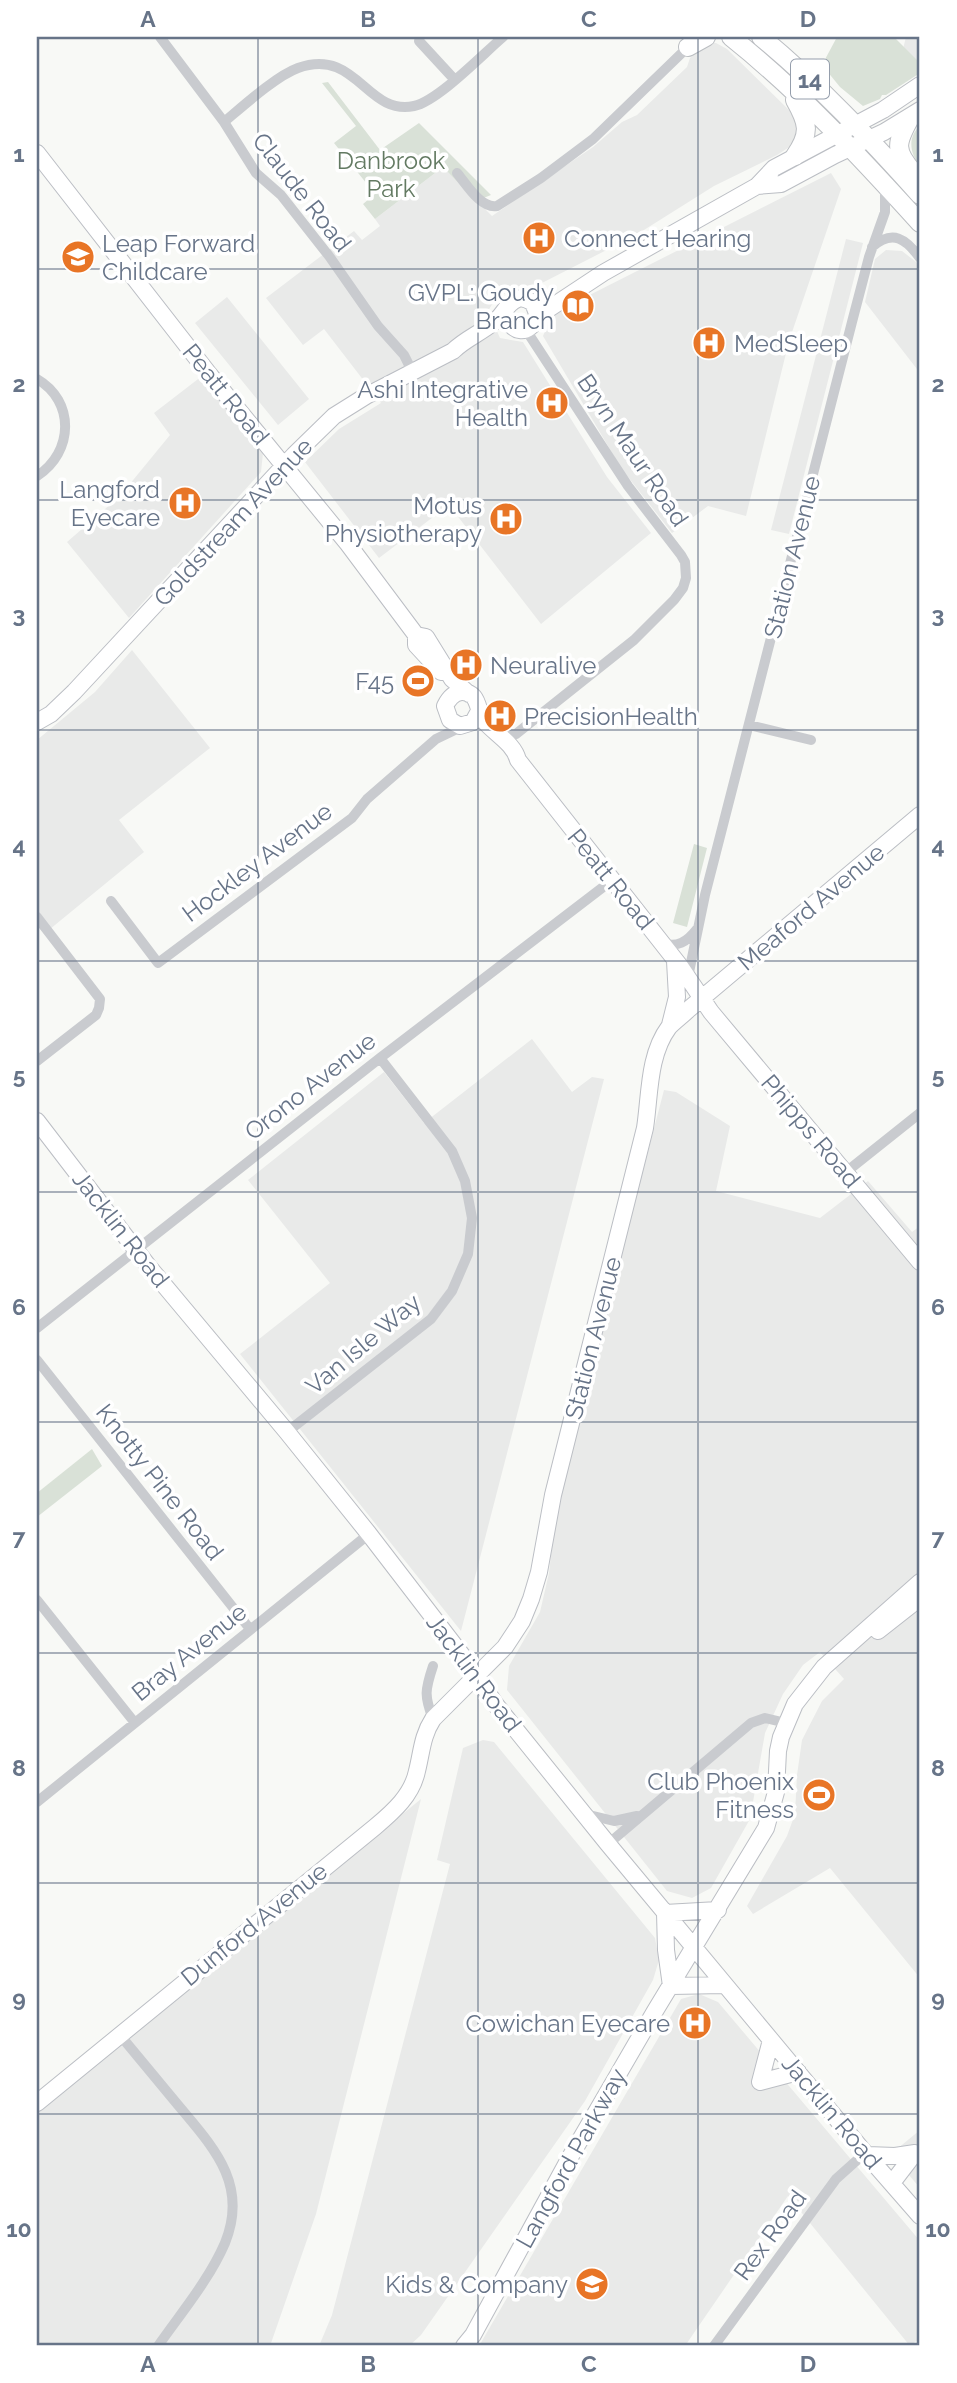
<svg xmlns="http://www.w3.org/2000/svg" width="957" height="2383" viewBox="0 0 957 2383" font-family="Raleway,sans-serif">
<style>
.built{fill:#e9eae9}
.green{fill:#d9e1d7}
.lines{fill:none;stroke-linecap:round;stroke-linejoin:round}
.secondary-casing{stroke:#bbbec4;stroke-width:18}
.primary-casing{stroke:#bbbec2;stroke-width:20}
.street{stroke:#c9cbcf;stroke-width:10}
.secondary{stroke:#fff;stroke-width:16}
.primary{stroke:#fff;stroke-width:18}
.grid{fill:none;stroke:#677488;stroke-width:2;stroke-opacity:0.55}
.labels{text-anchor:middle;dominant-baseline:central;stroke-width:7;stroke-linejoin:round;paint-order:stroke}
.shield{fill:#fff;stroke:#959eac;stroke-width:2}
.shield-label{font-size:23px;font-weight:bold;fill:#677488}
.park-label{font-size:24px;fill:#637a62;stroke:#fff}
.street-label{font-size:24px;fill:#677488;stroke:#fff}
.poi-label{font-size:24px;fill:#677488;stroke:#fff;text-anchor:end}
.neatline{fill:none;stroke:#677488;stroke-width:2.5}
.grid-label{font-size:23px;text-anchor:middle;font-weight:bold;fill:#677488}
</style>
<rect width="100%" height="100%" fill="#f8f9f6"/>
<!-- built -->
<path class="built" d="M 906,37 L 920,37 L 920,66 L 903,49 Z
M 711,43 L 716,43 L 727,49 L 792,113 L 798,130 L 794,144 L 777,155 L 714,186 L 636,235 L 538,285 L 519,286 L 496,298 L 488,311 L 500,338 L 523,342 L 607,477 L 651,533 L 541,624 L 449,505 L 379,558 L 305,462 L 339,429 L 381,403 L 324,329 L 303,345 L 266,298 L 354,231 L 362,240 L 380,226 L 375,219 L 443,167 L 492,216 L 593,147 L 622,122 L 637,115 L 687,67 L 690,58 L 704,44 Z
M 831,173 L 841,189 L 789,341 L 746,516 L 708,506 L 672,533 L 621,468 L 543,336 L 552,314 Z
M 846,239 L 863,243 L 789,534 L 771,530 Z
M 886,250 L 902,251 L 920,265 L 920,373 L 865,302 L 875,259 Z
M 227,297 L 309,399 L 278,425 L 195,323 Z
M 202,376 L 263,453 L 261,472 L 129,618 L 67,542 L 120,496 L 170,435 L 154,413 Z
M 132,650 L 210,748 L 119,820 L 144,852 L 44,934 L 37,925 L 37,740 L 95,692 Z
M 532,1039 L 572,1092 L 592,1077 L 604,1079 L 461,1631 L 240,1354 L 330,1283 L 248,1180 L 384,1072 L 424,1123 Z
M 664,1090 L 676,1092 L 730,1126 L 716,1191 L 820,1218 L 868,1181 L 912,1232 L 920,1226 L 920,1978 L 830,1868 L 753,1914 L 747,1906 L 787,1836 L 795,1814 L 797,1775 L 802,1740 L 822,1701 L 844,1679 L 820,1652 L 803,1665 L 783,1694 L 765,1733 L 750,1819 L 711,1888 L 692,1898 L 667,1891 L 507,1690 L 509,1666 L 540,1612 L 549,1573 L 557,1502 Z
M 483,1740 L 494,1742 L 655,1938 L 659,1960 L 653,1980 L 585,2101 L 421,2335 L 409,2346 L 319,2346 L 332,2315 L 450,1864 L 437,1860 L 463,1748 Z
M 421,1799 L 316,2214 L 270,2346 L 37,2346 L 37,2111 Z
M 699,1994 L 718,2002 L 920,2241 L 920,2338 L 910,2346 L 788,2196 L 685,2346 L 479,2346 L 681,1999 Z
M 920,2130 L 920,2188 L 891,2154 Z"/>
<!-- green -->
<path class="green" d="M 837,37 L 888,37 L 896,39 L 920,63 L 920,73 L 886,95 L 882,95 L 880,99 L 863,106 L 840,87 L 822,65 Z
M 328,82 L 380,150 L 419,123 L 491,195 L 476,201 L 443,167 L 375,219 L 363,204 L 375,194 L 334,143 L 356,126 L 322,83 Z
M 920,126 L 920,166 C 910,154 907,137 920,126 Z
M 694,844 L 707,848 L 687,927 L 673,923 Z
M 92,1449 L 102,1466 L 37,1517 L 37,1493 Z"/>
<g class="lines">
<defs>
<path id="secondary" d="M 37,153 L 209,374 L 348,544 L 416,635 L 426,637 L 452,679 L 469,694
M 757,186 L 781,184 L 835,155 L 884,132 L 920,110
M 538,316 L 603,273 L 757,186 L 774,168 L 883,110 L 920,85
M 416,635 L 416,645 L 441,672
M 479,711 L 473,722 L 460,726 L 450,720 L 445,706 C 448,700 453,693 461,692 C 481,691 476,713 486,723 C 497,735 514,744 518,760 L 680,966 L 711,1012 L 920,1262
M 37,722 L 51,714 L 74,692 L 294,455 L 334,416 L 366,396 L 453,351 C 465,339 481,333 494,322 C 503,316 507,302 518,299 C 524,297 528,300 533,303 L 538,316 C 529,337 510,334 505,312
M 670,1025 L 677,997 L 675,961
M 37,1121 L 149,1267 L 287,1432 L 369,1534 L 465,1659 L 496,1705 L 608,1844 L 865,2153 L 920,2216
M 878,1631 L 920,1598
M 665,1913 L 666,1950 L 671,1986
M 665,1913 L 718,1910
M 671,1986 L 724,1985
M 771,2040 L 760,2082 L 798,2072
M 37,2103 L 375,1827 C 394,1811 412,1795 417,1771 C 422,1751 422,1736 433,1719 L 505,1647 L 522,1621 L 531,1599 L 539,1572 L 553,1495 L 645,1128 C 650,1096 648,1055 669,1027 C 675,1021 683,1015 689,1009 L 920,815
M 867,2155 L 895,2156 L 915,2153
M 892,2183 L 915,2153
M 464,2346 L 473,2335 L 569,2159 L 655,2011 L 766,1828 L 776,1792 L 778,1751 L 781,1737 L 795,1704 L 824,1667 L 920,1582"/>
<path id="primary" d="M 731,37 C 800,92 861,158 920,223
M 761,37 C 819,85 870,139 920,195
M 688,47 L 706,37
M 795,100 C 808,123 811,133 795,156
M 910,118 C 896,143 894,150 913,172"/>
</defs>
<!-- secondary casing -->
<use href="#secondary" class="secondary-casing"/>
<!-- primary casing -->
<use href="#primary" class="primary-casing"/>
<!-- street -->
<path class="street" d="M 160,37 L 224,122 L 256,173 L 281,195 L 329,256 L 378,326 L 404,355 L 412,371
M 419,41 L 454,79
M 224,122 C 242,107 276,76 298,68 C 357,47 366,116 414,106 C 438,101 483,54 503,37
M 457,173 C 467,185 481,209 497,206 L 541,178 L 593,139 L 688,47
M 872,247 C 893,229 906,239 920,258
M 37,379 C 75,401 74,452 37,476
M 749,725 L 811,740
M 500,736 L 516,734 L 634,640 L 674,600 L 683,588 L 686,578 L 685,562 L 681,555 L 628,486 L 526,330
M 111,901 L 158,963 L 352,818 L 367,799 L 436,739 L 461,727
M 37,917 L 100,999 L 99,1008 L 96,1015 L 37,1061
M 662,943 C 677,948 687,942 697,929
M 688,977 L 705,895 L 852,322 L 869,257 L 885,212 L 885,186
M 846,1172 L 920,1113
M 37,1328 L 380,1058 L 611,881
M 37,1360 L 250,1629
M 287,1432 L 431,1319 L 452,1291 L 468,1254 L 472,1218 L 465,1181 L 452,1151 L 380,1058
M 37,1600 L 135,1723
M 433,1666 C 425,1690 424,1696 433,1719
M 37,1802 L 369,1534
M 585,1814 L 614,1821 L 637,1816
M 608,1844 L 751,1723 L 765,1718 L 786,1723
M 120,2035 C 139,2058 159,2082 178,2105 C 213,2147 249,2184 225,2243 C 209,2280 181,2313 158,2346
M 714,2346 L 836,2179 L 865,2153"/>
<!-- secondary -->
<use href="#secondary" class="secondary"/>
<!-- primary -->
<use href="#primary" class="primary"/>
</g>
<!-- grid -->
<path class="grid" d="M 258,37 L 258,2346M 478,37 L 478,2346M 698,37 L 698,2346M 37,269 L 920,269M 37,500 L 920,500M 37,730 L 920,730M 37,961 L 920,961M 37,1192 L 920,1192M 37,1422 L 920,1422M 37,1653 L 920,1653M 37,1883 L 920,1883M 37,2114 L 920,2114"/>
<!-- icons -->
<defs>
<symbol id="hospital-disc" viewBox="-11 -11 22 22"><circle r="9.5" fill="#e87526" stroke="#fff"/><path d="M-5-5h3v3.5h4V-5h3V5h-3V1.5h-4V5h-3Z" fill="#fff"/></symbol>
<symbol id="school-disc" viewBox="-11 -11 22 22"><circle r="9.5" fill="#e87526" stroke="#fff"/><path d="M0-5L7-2L0 1L-7-2ZM-4 1L0 2.5L4 1V4Q0 6-4 4Z" fill="#fff"/></symbol>
<symbol id="library-disc" viewBox="-11 -11 22 22"><circle r="9.5" fill="#e87526" stroke="#fff"/><path d="M-6-4Q-3-5.5-.7-3.5V5Q-3 3-6 4ZM6-4Q3-5.5 .7-3.5V5Q3 3 6 4Z" fill="#fff"/></symbol>
<symbol id="stadium-disc" viewBox="-11 -11 22 22"><circle r="9.5" fill="#e87526" stroke="#fff"/><path d="M0-5a6.5 5 0 1 0 0 10a6.5 5 0 1 0 0-10ZM-3.5-1.8h7v3.6h-7Z" fill="#fff"/></symbol>
</defs>
<g fill-rule="evenodd">
<use href="#hospital-disc" x="520" y="219" width="38" height="38"/>
<use href="#school-disc" x="59" y="238" width="38" height="38"/>
<use href="#library-disc" x="559" y="287" width="38" height="38"/>
<use href="#hospital-disc" x="690" y="324" width="38" height="38"/>
<use href="#hospital-disc" x="533" y="384" width="38" height="38"/>
<use href="#hospital-disc" x="166" y="484" width="38" height="38"/>
<use href="#hospital-disc" x="487" y="500" width="38" height="38"/>
<use href="#hospital-disc" x="447" y="646" width="38" height="38"/>
<use href="#stadium-disc" x="399" y="662" width="38" height="38"/>
<use href="#hospital-disc" x="481" y="697" width="38" height="38"/>
<use href="#stadium-disc" x="800" y="1776" width="38" height="38"/>
<use href="#hospital-disc" x="676" y="2004" width="38" height="38"/>
<use href="#school-disc" x="573" y="2265" width="38" height="38"/>
</g>
<g class="labels">
<!-- shield labels -->
<rect class="shield" x="791" y="59.5" width="38" height="39" rx="5"/>
<g class="shield-label">
<text x="810" y="79">14</text>
</g>
<!-- park labels -->
<g class="park-label">
<text x="391" y="160">Danbrook<tspan x="391" dy="28">Park</tspan></text>
</g>
<!-- street labels -->
<g class="street-label">
<text transform="translate(302 192) rotate(52)">Claude Road</text>
<text transform="translate(226 394) rotate(51)">Peatt Road</text>
<text transform="translate(633 450) rotate(56)">Bryn Maur Road</text>
<text transform="translate(233 522) rotate(-47)">Goldstream Avenue</text>
<text transform="translate(792 557) rotate(-76)">Station Avenue</text>
<text transform="translate(257 862) rotate(-37)">Hockley Avenue</text>
<text transform="translate(611 879) rotate(51)">Peatt Road</text>
<text transform="translate(811 907) rotate(-40)">Meaford Avenue</text>
<text transform="translate(310 1086) rotate(-38)">Orono Avenue</text>
<text transform="translate(811 1131) rotate(50)">Phipps Road</text>
<text transform="translate(121 1229) rotate(52)">Jacklin Road</text>
<text transform="translate(593 1338) rotate(-76)">Station Avenue</text>
<text transform="translate(363 1344) rotate(-40)">Van Isle Way</text>
<text transform="translate(160 1482) rotate(52)">Knotty Pine Road</text>
<text transform="translate(189 1652) rotate(-39)">Bray Avenue</text>
<text transform="translate(474 1673) rotate(53)">Jacklin Road</text>
<text transform="translate(254 1924) rotate(-39)">Dunford Avenue</text>
<text transform="translate(832 2112) rotate(50)">Jacklin Road</text>
<text transform="translate(571 2158) rotate(-61)">Langford Parkway</text>
<text transform="translate(770 2235) rotate(-54)">Rex Road</text>
</g>
<!-- poi labels -->
<g class="poi-label">
<text x="564" y="238" text-anchor="start">Connect Hearing</text>
<text x="102" y="243" text-anchor="start">Leap Forward<tspan x="102" dy="28">Childcare</tspan></text>
<text x="554" y="292">GVPL: Goudy<tspan x="554" dy="28">Branch</tspan></text>
<text x="734" y="343" text-anchor="start">MedSleep</text>
<text x="528" y="389">Ashi Integrative<tspan x="528" dy="28">Health</tspan></text>
<text x="160" y="489">Langford<tspan x="160" dy="28">Eyecare</tspan></text>
<text x="482" y="505">Motus<tspan x="482" dy="28">Physiotherapy</tspan></text>
<text x="490" y="665" text-anchor="start">Neuralive</text>
<text x="394" y="681">F45</text>
<text x="524" y="716" text-anchor="start">PrecisionHealth</text>
<text x="794" y="1781">Club Phoenix<tspan x="794" dy="28">Fitness</tspan></text>
<text x="670" y="2023">Cowichan Eyecare</text>
<text x="568" y="2284">Kids &amp; Company</text>
</g>
</g>
<!-- border -->
<rect width="957" height="2383" fill="none" stroke="#ffffff" stroke-width="77"/>
<rect x="38" y="38" width="880" height="2306" class="neatline"/>
<g class="grid-label">
<text x="148" y="27">A</text>
<text x="368" y="27">B</text>
<text x="589" y="27">C</text>
<text x="808" y="27">D</text>
<text x="19" y="162">1</text>
<text x="938" y="162">1</text>
<text x="19" y="392">2</text>
<text x="938" y="392">2</text>
<text x="19" y="623">3</text>
<text x="938" y="623">3</text>
<text x="19" y="854">4</text>
<text x="938" y="854">4</text>
<text x="19" y="1084">5</text>
<text x="938" y="1084">5</text>
<text x="19" y="1315">6</text>
<text x="938" y="1315">6</text>
<text x="19" y="1545">7</text>
<text x="938" y="1545">7</text>
<text x="19" y="1776">8</text>
<text x="938" y="1776">8</text>
<text x="19" y="2007">9</text>
<text x="938" y="2007">9</text>
<text x="19" y="2237">10</text>
<text x="938" y="2237">10</text>
<text x="148" y="2372">A</text>
<text x="368" y="2372">B</text>
<text x="589" y="2372">C</text>
<text x="808" y="2372">D</text>
</g>
</svg>
